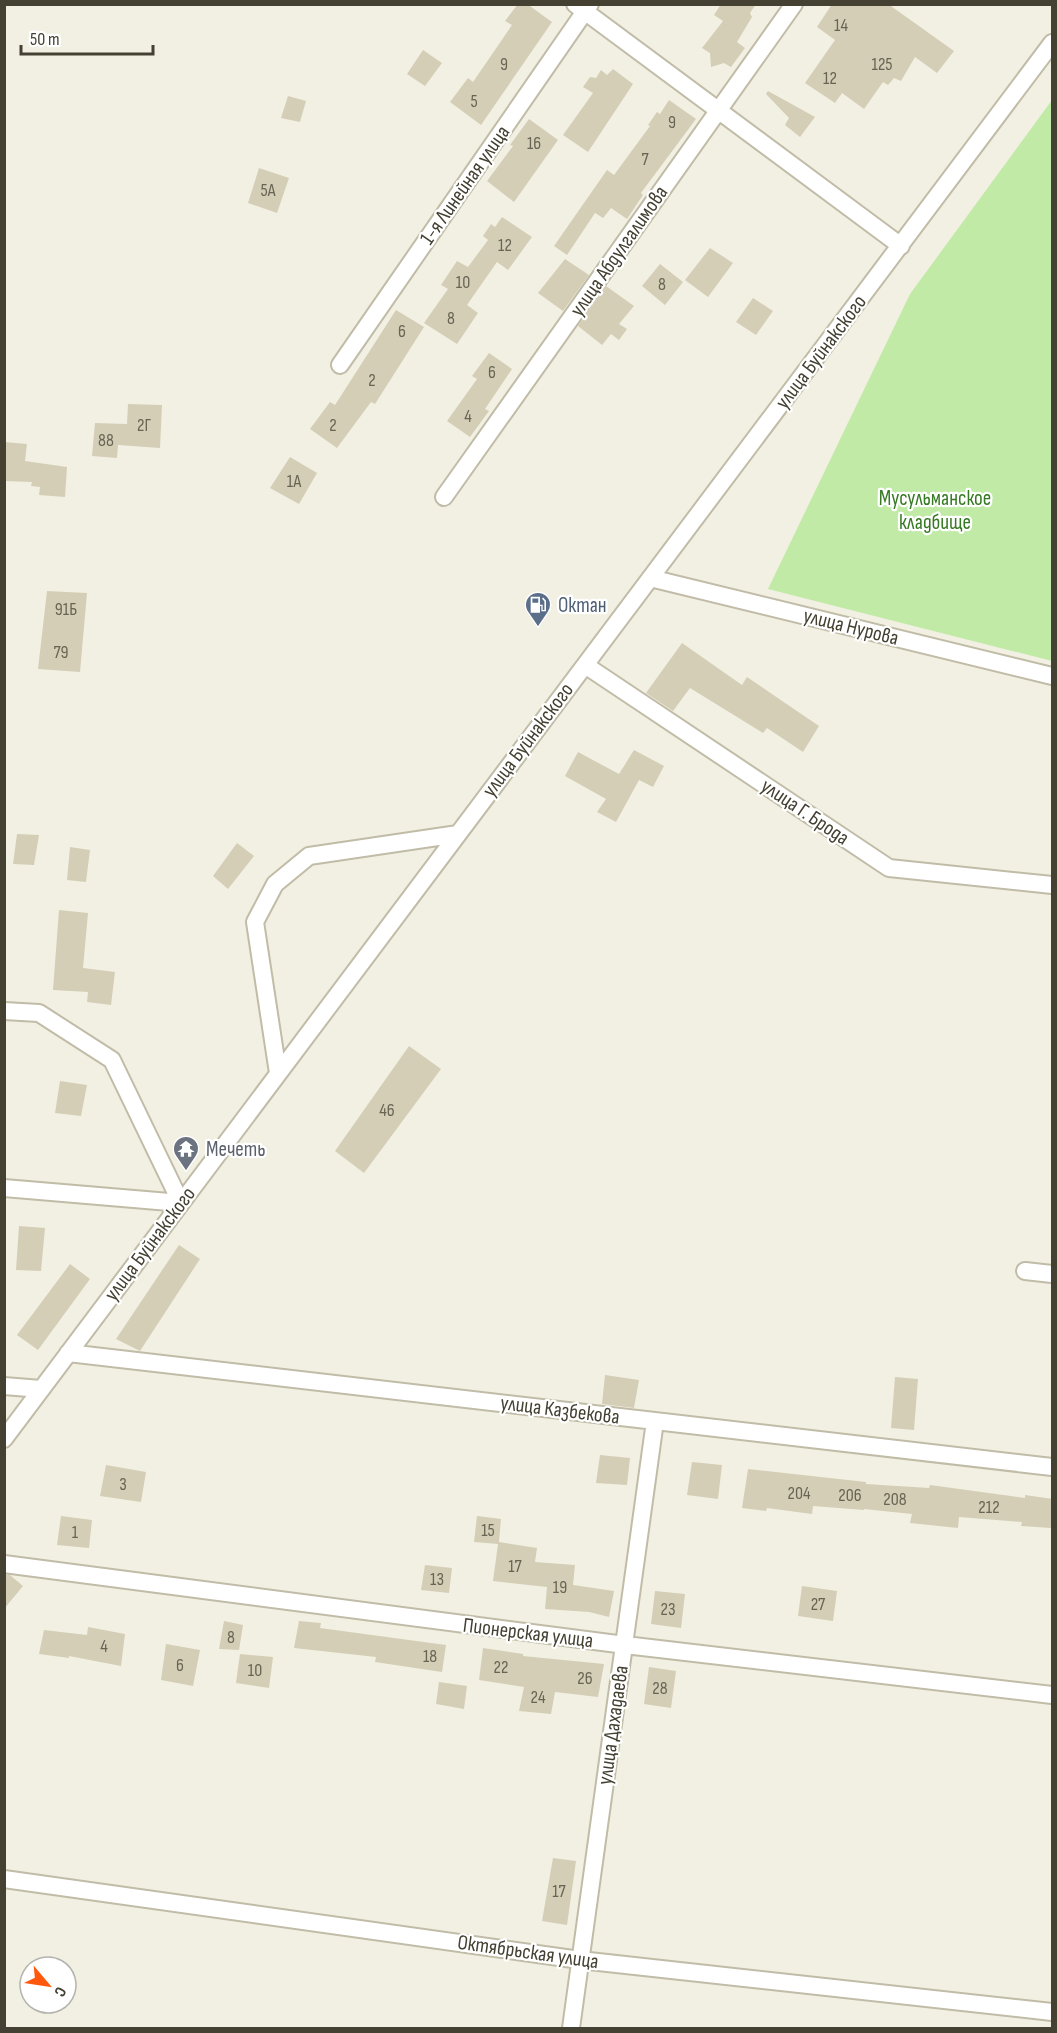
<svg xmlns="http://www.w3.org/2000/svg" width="1057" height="2033" viewBox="0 0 1057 2033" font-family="'Sofia Sans Condensed',sans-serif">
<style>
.green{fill:#c1eaa7}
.building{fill:#d4ceb7}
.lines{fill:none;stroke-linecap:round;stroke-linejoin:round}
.street-casing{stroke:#c1bca7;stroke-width:20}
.street{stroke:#fff;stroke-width:16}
.labels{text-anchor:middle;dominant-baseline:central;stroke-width:4.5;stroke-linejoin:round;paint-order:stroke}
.number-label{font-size:18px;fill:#686453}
.street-label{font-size:21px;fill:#444032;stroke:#fff}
.park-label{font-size:21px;fill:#357922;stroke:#fff}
.service-label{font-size:21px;fill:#4e5e75;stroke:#fff;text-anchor:start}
.worship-label{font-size:21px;fill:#5b616d;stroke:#fff;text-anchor:start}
</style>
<rect width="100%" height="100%" fill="#f2f0e2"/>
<!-- green -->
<path class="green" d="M 1052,100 L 1052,661 L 768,589 L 910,294 Z"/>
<!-- building -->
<path class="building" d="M 518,4 L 527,4 L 552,22 L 481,125 L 450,102 L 468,78 L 473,82 L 512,25 L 505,21 Z
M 721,4 L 756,4 L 750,13 L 752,17 L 737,42 L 745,48 L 731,67 L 724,63 L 711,67 L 710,53 L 702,48 L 723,21 L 714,15 Z
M 832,4 L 888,4 L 954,51 L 937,73 L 915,57 L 901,81 L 894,78 L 888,85 L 883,82 L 864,109 L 842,93 L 835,103 L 805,83 L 835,40 L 817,27 Z
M 423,50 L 442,63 L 425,86 L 407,74 Z
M 613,69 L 633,84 L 588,152 L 563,135 L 593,93 L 583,87 L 590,77 L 596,78 L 601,70 L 607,75 Z
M 768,91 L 815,117 L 800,137 L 785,125 L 789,118 L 766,94 Z
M 288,96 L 306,101 L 300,122 L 281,118 Z
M 669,100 L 696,119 L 641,193 L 643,195 L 627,219 L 611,208 L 603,218 L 595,213 L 567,255 L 554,246 L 607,170 L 614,175 L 650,126 L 648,125 L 657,112 L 660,114 Z
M 529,119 L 558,140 L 514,202 L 487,181 L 513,146 L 510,145 Z
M 259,168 L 289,178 L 277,213 L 248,203 Z
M 502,217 L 532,237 L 508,270 L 497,262 L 467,305 L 478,313 L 457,344 L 424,323 L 448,289 L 441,285 L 457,261 L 468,267 L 488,240 L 483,236 L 491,224 L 495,227 Z
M 710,248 L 733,263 L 708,297 L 685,280 Z
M 565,259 L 589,275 L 563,311 L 538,293 Z
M 660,264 L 683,282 L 665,305 L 642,286 Z
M 606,286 L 634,306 L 619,324 L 627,329 L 619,340 L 611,334 L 602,345 L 578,326 Z
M 753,298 L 773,311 L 756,335 L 736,322 Z
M 396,310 L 424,327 L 375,404 L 371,402 L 337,448 L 310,429 L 330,402 L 335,405 Z
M 489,353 L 512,369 L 485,409 L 489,411 L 470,437 L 447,421 L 477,379 L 472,376 Z
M 128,404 L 162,405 L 160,448 L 118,445 L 117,458 L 92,456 L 95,423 L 127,424 Z
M 4,442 L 27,444 L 25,461 L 67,467 L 65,497 L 39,495 L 40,487 L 31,486 L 32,482 L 4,481 Z
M 290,457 L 317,473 L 299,504 L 270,488 Z
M 47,591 L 87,593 L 80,672 L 38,669 Z
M 682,643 L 742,685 L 747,677 L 819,726 L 803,752 L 767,728 L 763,733 L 690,688 L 673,711 L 646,693 Z
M 634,750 L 664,766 L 653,787 L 639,780 L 616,822 L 597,812 L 606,799 L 565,776 L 578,752 L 619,774 Z
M 17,834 L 39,835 L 34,865 L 13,864 Z
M 237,843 L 254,856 L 228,889 L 213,876 Z
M 70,847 L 90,850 L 86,882 L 67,880 Z
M 59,910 L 88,913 L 83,968 L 115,972 L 111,1005 L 87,1002 L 88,992 L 53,990 Z
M 409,1046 L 441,1069 L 364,1173 L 335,1151 Z
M 60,1081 L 87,1085 L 81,1116 L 55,1113 Z
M 19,1226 L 45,1228 L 41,1271 L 16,1270 Z
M 179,1245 L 200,1259 L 140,1351 L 116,1339 Z
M 70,1264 L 90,1279 L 38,1350 L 17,1335 Z
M 605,1375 L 639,1380 L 634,1408 L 602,1404 Z
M 895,1377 L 918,1379 L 914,1430 L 891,1428 Z
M 600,1455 L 630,1458 L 627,1485 L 596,1483 Z
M 692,1462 L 722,1465 L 718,1499 L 687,1495 Z
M 106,1465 L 146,1472 L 141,1502 L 100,1496 Z
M 748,1469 L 866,1482 L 866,1484 L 929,1488 L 930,1485 L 1025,1498 L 1025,1495 L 1053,1499 L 1051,1528 L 1021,1526 L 1022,1522 L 959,1517 L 958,1528 L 910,1523 L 912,1514 L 864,1509 L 864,1510 L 813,1506 L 812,1514 L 767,1508 L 766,1511 L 742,1508 Z
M 61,1516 L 92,1520 L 89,1548 L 57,1545 Z
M 477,1516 L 501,1519 L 499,1542 L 537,1548 L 535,1562 L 575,1565 L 573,1585 L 614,1591 L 609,1617 L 589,1612 L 545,1609 L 547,1587 L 493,1581 L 498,1544 L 474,1542 Z
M 425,1565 L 452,1568 L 449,1593 L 421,1590 Z
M 4,1575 L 10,1575 L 23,1586 L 4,1609 Z
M 802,1586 L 837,1591 L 833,1621 L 798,1616 Z
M 655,1591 L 685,1594 L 681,1628 L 651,1624 Z
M 224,1621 L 243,1625 L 239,1650 L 219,1649 Z
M 299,1621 L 321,1623 L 320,1628 L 446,1645 L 442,1672 L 375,1662 L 376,1657 L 294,1648 Z
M 88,1627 L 125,1634 L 121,1666 L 69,1656 L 69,1658 L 39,1654 L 44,1630 L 87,1635 Z
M 166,1644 L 200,1650 L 193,1686 L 161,1680 Z
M 483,1648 L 523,1654 L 523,1656 L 604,1664 L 598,1697 L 555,1692 L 551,1714 L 519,1711 L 524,1687 L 479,1680 Z
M 240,1654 L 273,1657 L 269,1688 L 236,1683 Z
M 649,1667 L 676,1671 L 671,1708 L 644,1704 Z
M 439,1682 L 467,1686 L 464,1709 L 436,1704 Z
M 553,1858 L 576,1861 L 567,1925 L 542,1921 Z"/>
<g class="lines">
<defs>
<path id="street" d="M 575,4 L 901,246
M 340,365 L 590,4
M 444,497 L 794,4
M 650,578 L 1052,676
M 585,665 L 889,868 L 1052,885
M 4,1011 L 39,1013 L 112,1060 L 181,1203
M 278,1073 L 255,922 L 275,884 L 309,856 L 458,834
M 4,1188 L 181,1203
M 1025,1271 L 1052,1274
M 68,1353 L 1052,1467
M 4,1386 L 41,1389
M 4,1439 L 1052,43
M 4,1564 L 625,1645 L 1052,1695
M 4,1879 L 580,1960 L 1052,2012
M 571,2028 L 655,1421"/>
</defs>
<!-- street casing -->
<use href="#street" class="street-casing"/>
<!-- street -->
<use href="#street" class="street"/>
</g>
<!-- icons -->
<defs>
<symbol id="fuel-pin" viewBox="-11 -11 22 30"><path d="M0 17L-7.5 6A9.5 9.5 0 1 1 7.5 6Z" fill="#5c6f8a" stroke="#fff"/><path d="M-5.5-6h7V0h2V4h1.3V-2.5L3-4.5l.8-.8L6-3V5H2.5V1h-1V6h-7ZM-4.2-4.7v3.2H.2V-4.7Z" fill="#fff"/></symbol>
<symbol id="temple-pin" viewBox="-11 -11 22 30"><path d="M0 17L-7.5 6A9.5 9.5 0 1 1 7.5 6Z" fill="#6b7280" stroke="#fff"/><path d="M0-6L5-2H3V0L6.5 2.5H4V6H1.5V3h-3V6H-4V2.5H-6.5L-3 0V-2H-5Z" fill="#fff"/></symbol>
</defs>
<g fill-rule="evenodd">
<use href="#fuel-pin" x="523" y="590" width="30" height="40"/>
<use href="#temple-pin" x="171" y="1134" width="30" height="40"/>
</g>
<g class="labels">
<!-- number labels -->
<g class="number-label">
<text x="841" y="25">14</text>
<text x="504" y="64">9</text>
<text x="882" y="64">125</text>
<text x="830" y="78">12</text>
<text x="474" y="101">5</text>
<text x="672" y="122">9</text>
<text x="534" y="143">16</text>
<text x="645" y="159">7</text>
<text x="268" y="190">5А</text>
<text x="505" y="245">12</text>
<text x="463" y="282">10</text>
<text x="662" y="284">8</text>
<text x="451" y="318">8</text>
<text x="402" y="331">6</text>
<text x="492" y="372">6</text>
<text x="372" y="380">2</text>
<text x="468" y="416">4</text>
<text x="144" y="425">2Г</text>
<text x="333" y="425">2</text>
<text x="106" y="440">88</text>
<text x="294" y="481">1А</text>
<text x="66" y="609">91Б</text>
<text x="61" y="652">79</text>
<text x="387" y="1110">46</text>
<text x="123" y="1484">3</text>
<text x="799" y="1493">204</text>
<text x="850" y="1495">206</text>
<text x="895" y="1499">208</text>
<text x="989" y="1507">212</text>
<text x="488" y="1530">15</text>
<text x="75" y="1532">1</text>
<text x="515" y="1566">17</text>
<text x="437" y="1579">13</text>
<text x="560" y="1587">19</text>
<text x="818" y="1604">27</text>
<text x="668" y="1609">23</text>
<text x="231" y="1637">8</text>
<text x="104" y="1646">4</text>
<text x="430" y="1656">18</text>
<text x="180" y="1665">6</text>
<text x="501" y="1667">22</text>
<text x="255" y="1670">10</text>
<text x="585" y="1678">26</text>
<text x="660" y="1688">28</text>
<text x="538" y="1697">24</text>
<text x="559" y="1891">17</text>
</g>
<!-- street labels -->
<g class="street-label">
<text transform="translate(465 185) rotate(-55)">1-я Линейная улица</text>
<text transform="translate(619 251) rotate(-55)">улица Абдулгалимова</text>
<text transform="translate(821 352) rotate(-53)">улица Буйнакского</text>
<text transform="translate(851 627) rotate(14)">улица Нурова</text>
<text transform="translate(528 740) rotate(-53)">улица Буйнакского</text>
<text transform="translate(805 812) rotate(34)">улица Г. Брода</text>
<text transform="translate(150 1244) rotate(-53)">улица Буйнакского</text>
<text transform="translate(560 1410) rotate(7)">улица Казбекова</text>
<text transform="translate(528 1633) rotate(7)">Пионерская улица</text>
<text transform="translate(613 1725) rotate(-82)">улица Дахадаева</text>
<text transform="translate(528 1952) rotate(8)">Октябрьская улица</text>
</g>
<!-- park labels -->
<g class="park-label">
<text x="935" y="498">Мусульманское<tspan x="935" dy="24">кладбище</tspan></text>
</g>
<!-- service labels -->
<g class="service-label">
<text x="558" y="605">Октан</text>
</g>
<!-- worship labels -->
<g class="worship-label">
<text x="206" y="1149">Мечеть</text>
</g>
</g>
<!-- border -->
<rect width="1057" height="2033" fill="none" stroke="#444032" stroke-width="12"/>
<!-- north arrow -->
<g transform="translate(48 1985) rotate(119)"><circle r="28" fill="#ffffff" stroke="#b4b3ad" stroke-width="1.5"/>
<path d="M0-4.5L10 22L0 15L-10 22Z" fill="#ff580c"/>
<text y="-9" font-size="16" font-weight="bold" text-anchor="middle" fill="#444032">С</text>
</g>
<!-- scale -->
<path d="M21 45v9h132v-9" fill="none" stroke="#444032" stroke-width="3"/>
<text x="30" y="45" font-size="18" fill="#444032" stroke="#ffffff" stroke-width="4.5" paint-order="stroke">50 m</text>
</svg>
